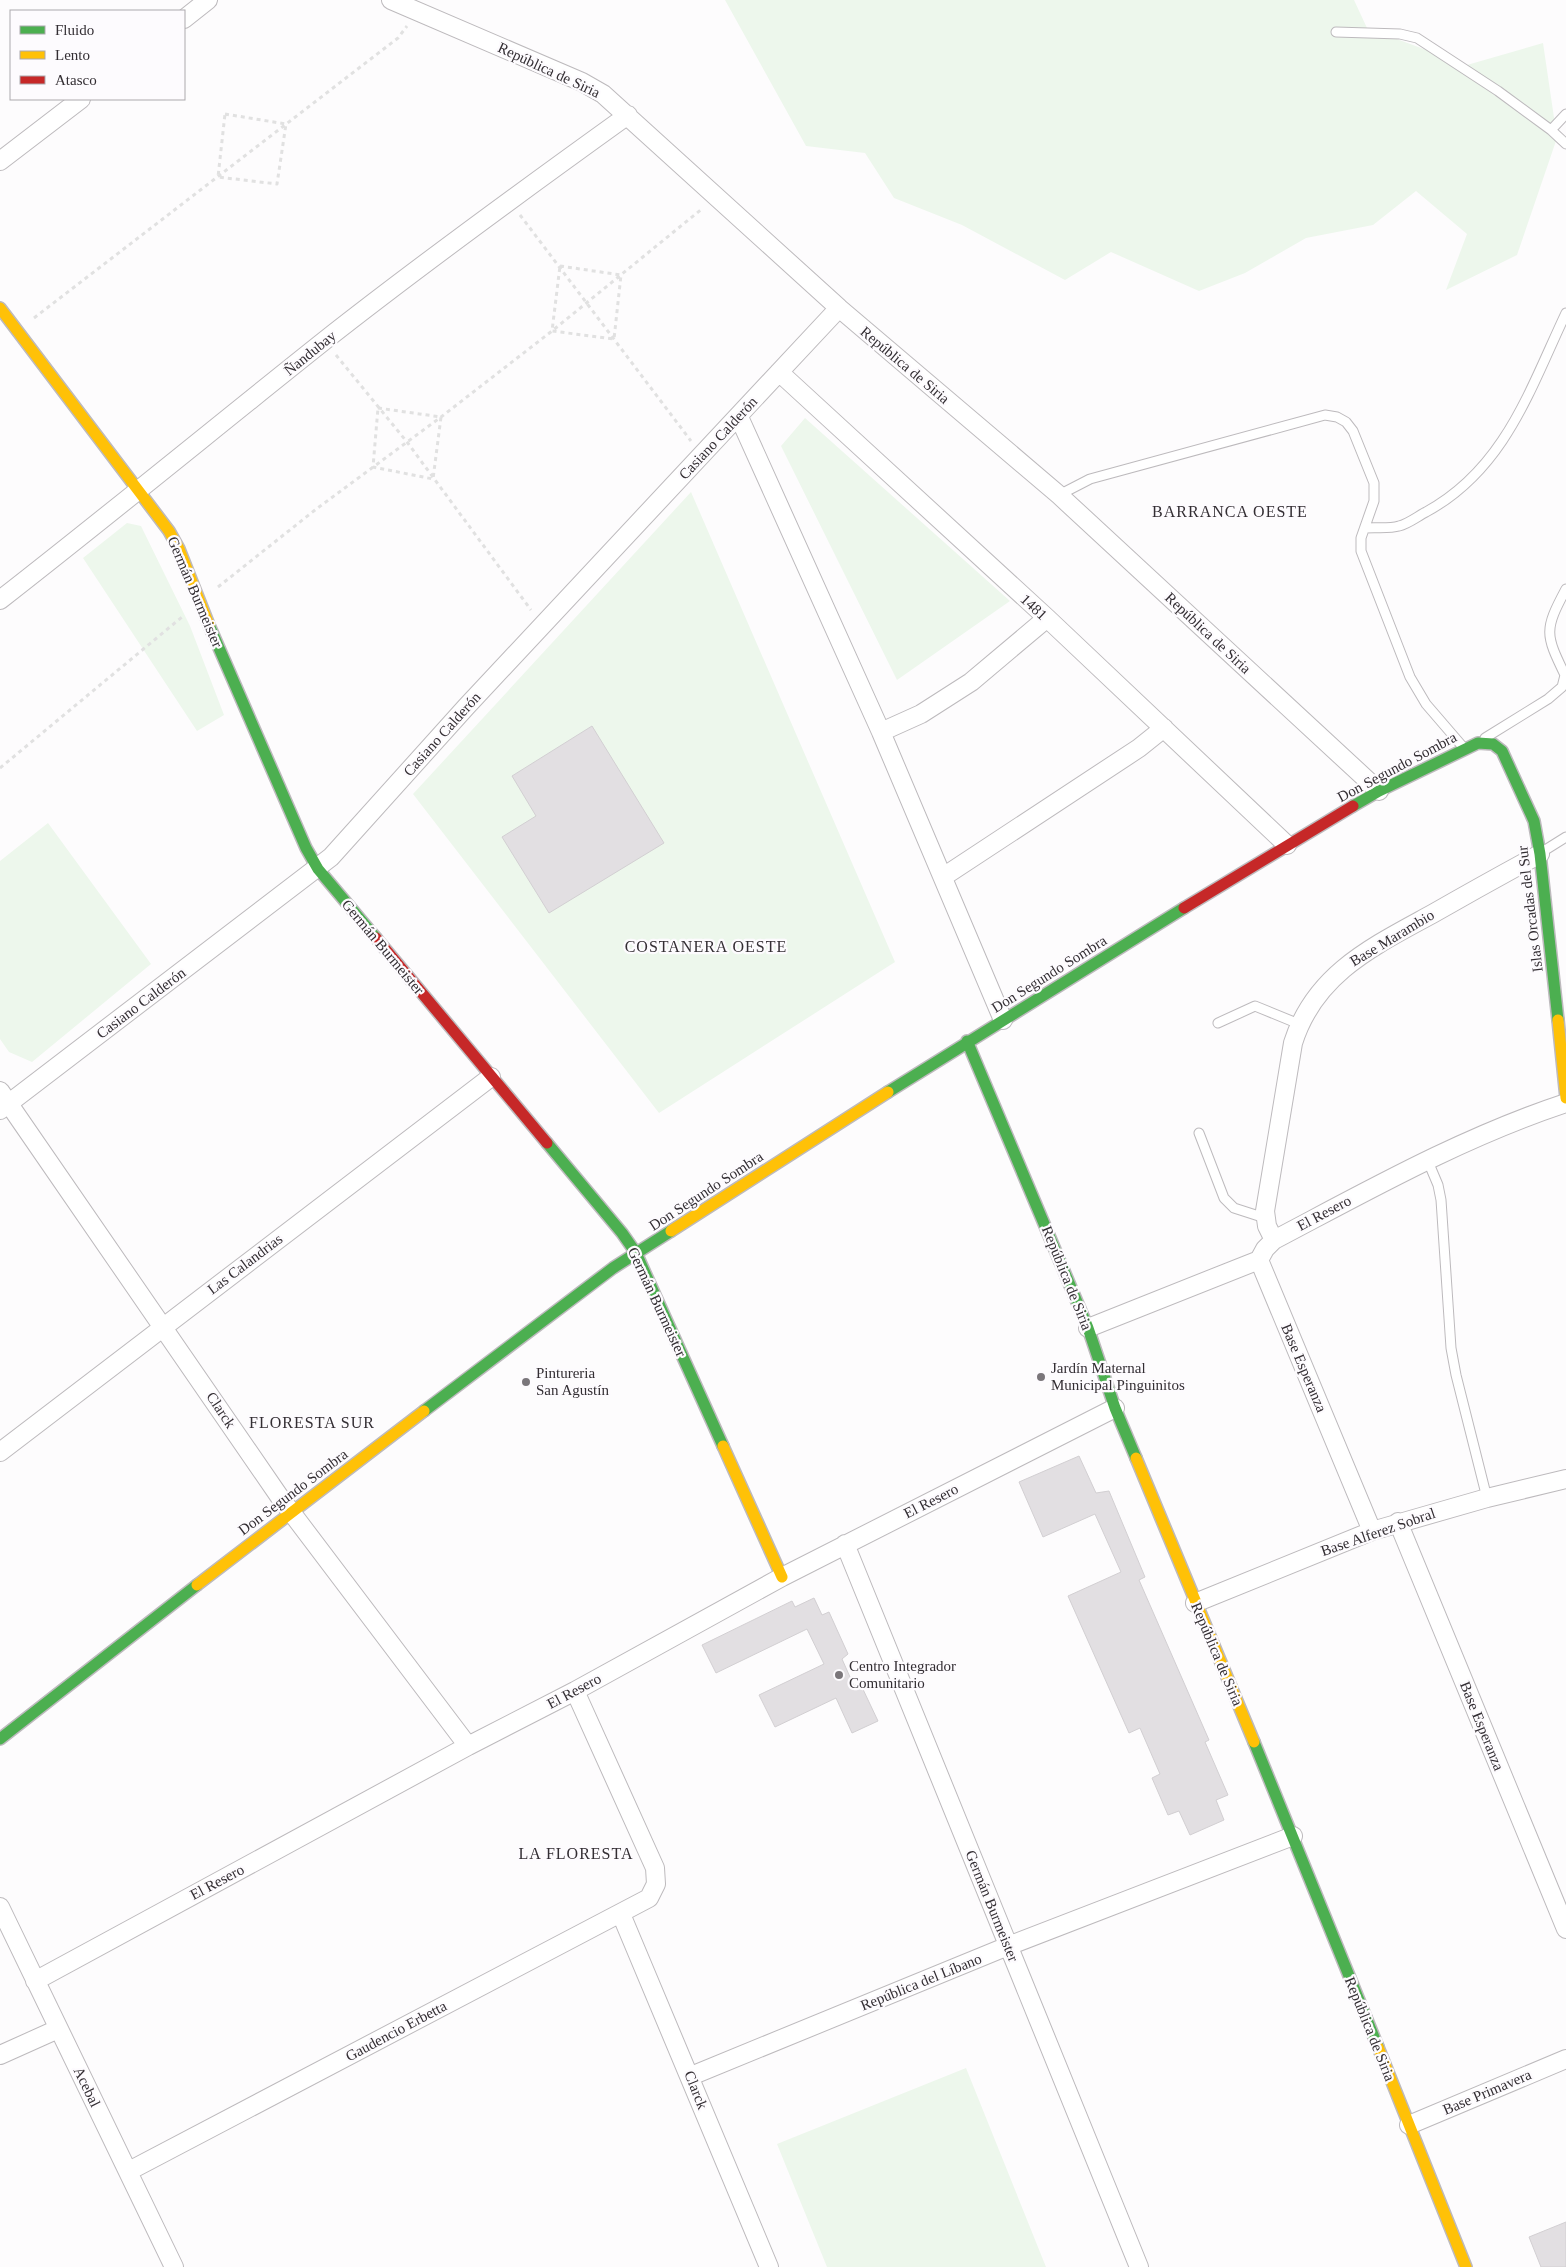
<svg xmlns="http://www.w3.org/2000/svg" width="1566" height="2267" viewBox="0 0 1566 2267" font-family="'Times New Roman',serif">
<style>
.green{fill:#edf7ec}
.building{fill:#e2dfe2;stroke:#d2cfd2}
.lines{fill:none;stroke-linecap:round;stroke-linejoin:round}
.lane-casing{stroke:#bdbabd;stroke-width:11}
.street-casing{stroke:#bdbabd;stroke-width:20}
.fast-casing{stroke:#bdbabd;stroke-width:14}
.slow-casing{stroke:#bdbabd;stroke-width:14}
.jam-casing{stroke:#bdbabd;stroke-width:14}
.path{stroke:#e1e1e1;stroke-width:3;stroke-dasharray:4 4;stroke-linecap:butt}
.lane{stroke:#fff;stroke-width:9}
.street{stroke:#fff;stroke-width:18}
.fast{stroke:#4caf50;stroke-width:11}
.slow{stroke:#ffc107;stroke-width:11}
.jam{stroke:#c62828;stroke-width:11}
.poi-dot{fill:#7a767a;stroke:#fdfbfe;stroke-width:2}
.labels{text-anchor:middle;dominant-baseline:central;stroke-width:4.5;stroke-linejoin:round;paint-order:stroke}
.street-label{font-size:15px;fill:#332e33;stroke:#fdfbfe}
.poi-label{font-size:15px;fill:#332e33;stroke:#fdfbfe;text-anchor:start}
.neighbourhood-label{font-size:16px;letter-spacing:1px;fill:#332e33;stroke:#fdfbfe}
</style>
<rect width="100%" height="100%" fill="#fdfcfd"/>
<!-- green -->
<path class="green" d="M 725,0 L 1354,0 L 1367,28 L 1467,65 L 1543,43 L 1557,138 L 1517,255 L 1446,290 L 1467,234 L 1416,191 L 1373,225 L 1306,238 L 1245,273 L 1199,291 L 1111,252 L 1065,280 L 962,225 L 894,198 L 865,153 L 806,146 Z
M 805,418 L 1010,601 L 897,680 L 781,446 Z
M 691,492 L 895,962 L 659,1113 L 413,794 Z
M 127,523 L 141,526 L 190,626 L 224,715 L 197,731 L 83,558 Z
M 48,823 L 151,964 L 32,1062 L 9,1052 L 0,1039 L 0,861 Z
M 966,2068 L 1046,2267 L 827,2267 L 777,2144 Z"/>
<!-- building -->
<path class="building" d="M 592,726 L 664,843 L 549,913 L 502,837 L 536,816 L 512,776 Z
M 1079,1456 L 1096,1493 L 1109,1491 L 1145,1577 L 1139,1580 L 1209,1740 L 1205,1742 L 1228,1795 L 1216,1800 L 1224,1820 L 1190,1835 L 1179,1811 L 1168,1815 L 1152,1778 L 1160,1774 L 1140,1728 L 1129,1733 L 1068,1596 L 1121,1572 L 1095,1514 L 1043,1537 L 1019,1482 Z
M 814,1598 L 822,1615 L 829,1612 L 848,1654 L 842,1659 L 854,1686 L 860,1683 L 878,1721 L 852,1733 L 836,1698 L 775,1727 L 759,1695 L 824,1664 L 807,1629 L 716,1673 L 702,1645 L 792,1601 L 795,1607 Z
M 1566,2222 L 1566,2267 L 1541,2267 L 1529,2237 Z"/>
<g class="lines">
<defs>
<path id="lane" d="M 1336,32 L 1400,34 L 1417,38 L 1498,91 L 1551,130 L 1566,144
M 1551,130 L 1566,114
M 1059,495 L 1090,479 L 1325,415 L 1337,417 L 1346,422 L 1353,431 L 1374,483 L 1374,501 L 1361,538 L 1361,551 L 1410,677 L 1426,704 L 1463,747
M 1365,528 C 1376,527 1389,529 1399,526 C 1408,524 1418,516 1426,512 C 1505,469 1530,389 1566,313
M 1485,738 L 1548,699 L 1562,687 L 1565,675 C 1545,634 1544,630 1566,589
M 1542,852 L 1566,837
M 1218,1023 L 1255,1006 L 1299,1024
M 1199,1133 L 1224,1198 L 1234,1208 L 1265,1218
M 1427,1159 L 1438,1185 L 1441,1200 L 1451,1348 L 1456,1375 L 1487,1498"/>
<path id="street" d="M 391,0 L 582,82 L 603,94 L 839,308 L 1059,495 L 1379,791
M 184,19 L 208,0
M 0,161 L 81,99
M 779,372 L 1047,618 L 1287,845
M 739,417 L 881,732 L 1003,1020
M 0,600 C 109,515 216,427 324,341 C 423,263 525,189 628,115
M 881,732 L 921,714 L 971,682 L 1047,618
M 943,877 L 1139,748 L 1164,728
M 0,1091 L 279,1496 L 468,1746
M 0,1110 L 331,857 L 466,707 L 839,308
M 1274,1240 L 1267,1226 L 1265,1211 L 1293,1043 C 1315,973 1374,946 1434,913 C 1469,893 1505,873 1540,854
M 1259,1260 L 1372,1531
M 1088,1328 L 1259,1260 L 1265,1249 L 1274,1240 C 1369,1190 1463,1137 1566,1103
M 0,1452 L 491,1077
M 1398,1522 L 1566,1929
M 845,1544 L 1139,2267
M 1195,1603 L 1372,1531 L 1487,1498 L 1566,1479
M 0,1907 L 174,2267
M 621,1914 L 769,2267
M 35,1981 L 468,1746 L 575,1691 L 782,1577 L 1115,1408
M 0,2055 L 58,2029
M 691,2076 L 1008,1946 L 1293,1836
M 1409,2125 L 1566,2059
M 129,2171 L 649,1898 L 656,1884 L 655,1868 L 575,1691"/>
<path id="fast" d="M 209,625 L 306,848 L 318,869 L 376,938
M 1353,806 L 1379,791 L 1478,743 L 1493,744 L 1502,751 L 1534,821 L 1540,854 L 1558,1020
M 967,1041 L 1088,1328 L 1115,1408 L 1136,1458
M 888,1092 L 1184,908
M 547,1143 L 622,1233 L 636,1253 L 723,1446
M 424,1411 L 613,1268 L 671,1231
M 0,1739 L 197,1585
M 1254,1742 L 1378,2047"/>
<path id="slow" d="M 0,308 L 169,531 L 179,549 L 209,625
M 1558,1020 L 1566,1098
M 671,1231 L 888,1092
M 723,1446 L 782,1577
M 1136,1458 L 1254,1742
M 197,1585 L 424,1411
M 1378,2047 L 1466,2267"/>
<path id="jam" d="M 1184,908 L 1353,806
M 376,938 L 547,1143"/>
</defs>
<!-- lane casing -->
<use href="#lane" class="lane-casing"/>
<!-- street casing -->
<use href="#street" class="street-casing"/>
<!-- fast casing -->
<use href="#fast" class="fast-casing"/>
<!-- slow casing -->
<use href="#slow" class="slow-casing"/>
<!-- jam casing -->
<use href="#jam" class="jam-casing"/>
<!-- path -->
<path class="path" d="M 225,114 L 286,124 L 277,184 L 218,177 Z
M 520,215 L 691,441
M 560,266 L 621,275 L 614,339 L 552,331 Z
M 34,318 L 398,38 L 407,26
M 336,355 L 407,442 L 531,610
M 378,408 L 441,417 L 433,479 L 373,467 Z
M 218,587 L 315,510 L 441,417 L 552,331 L 703,208
M 0,768 L 182,617"/>
<!-- lane -->
<use href="#lane" class="lane"/>
<!-- street -->
<use href="#street" class="street"/>
<!-- fast -->
<use href="#fast" class="fast"/>
<!-- slow -->
<use href="#slow" class="slow"/>
<!-- jam -->
<use href="#jam" class="jam"/>
</g>
<!-- markers -->
<g class="poi-dot">
<circle cx="1041" cy="1377" r="5"/>
<circle cx="526" cy="1382" r="5"/>
<circle cx="839" cy="1675" r="5"/>
</g>
<g class="labels">
<!-- street labels -->
<g class="street-label">
<text transform="translate(549 70) rotate(25)">República de Siria</text>
<text transform="translate(310 353) rotate(-39)">Ñandubay</text>
<text transform="translate(905 365) rotate(40)">República de Siria</text>
<text transform="translate(718 438) rotate(-47)">Casiano Calderón</text>
<text transform="translate(195 592) rotate(67)">Germán Burmeister</text>
<text transform="translate(1034 607) rotate(43)">1481</text>
<text transform="translate(1208 633) rotate(43)">República de Siria</text>
<text transform="translate(442 734) rotate(-48)">Casiano Calderón</text>
<text transform="translate(1397 767) rotate(-28)">Don Segundo Sombra</text>
<text transform="translate(1530 909) rotate(-97)">Islas Orcadas del Sur</text>
<text transform="translate(1392 938) rotate(-31)">Base Marambio</text>
<text transform="translate(383 947) rotate(50)">Germán Burmeister</text>
<text transform="translate(1049 974) rotate(-32)">Don Segundo Sombra</text>
<text transform="translate(141 1003) rotate(-37)">Casiano Calderón</text>
<text transform="translate(706 1191) rotate(-33)">Don Segundo Sombra</text>
<text transform="translate(1324 1213) rotate(-28)">El Resero</text>
<text transform="translate(245 1264) rotate(-37)">Las Calandrias</text>
<text transform="translate(1067 1278) rotate(68)">República de Siria</text>
<text transform="translate(657 1302) rotate(65)">Germán Burmeister</text>
<text transform="translate(1304 1368) rotate(67)">Base Esperanza</text>
<text transform="translate(221 1410) rotate(56)">Clarck</text>
<text transform="translate(293 1492) rotate(-37)">Don Segundo Sombra</text>
<text transform="translate(931 1501) rotate(-27)">El Resero</text>
<text transform="translate(1378 1532) rotate(-19)">Base Alferez Sobral</text>
<text transform="translate(1217 1654) rotate(67)">República de Siria</text>
<text transform="translate(574 1691) rotate(-28)">El Resero</text>
<text transform="translate(1482 1726) rotate(68)">Base Esperanza</text>
<text transform="translate(217 1882) rotate(-28)">El Resero</text>
<text transform="translate(992 1906) rotate(68)">Germán Burmeister</text>
<text transform="translate(921 1982) rotate(-22)">República del Líbano</text>
<text transform="translate(1370 2029) rotate(68)">República de Siria</text>
<text transform="translate(396 2031) rotate(-28)">Gaudencio Erbetta</text>
<text transform="translate(87 2087) rotate(64)">Acebal</text>
<text transform="translate(696 2090) rotate(68)">Clarck</text>
<text transform="translate(1487 2092) rotate(-23)">Base Primavera</text>
</g>
<!-- poi labels -->
<g class="poi-label">
<text x="1051" y="1368">Jardín Maternal<tspan x="1051" dy="17">Municipal Pinguinitos</tspan></text>
<text x="536" y="1373">Pintureria<tspan x="536" dy="17">San Agustín</tspan></text>
<text x="849" y="1666">Centro Integrador<tspan x="849" dy="17">Comunitario</tspan></text>
</g>
<!-- neighbourhood labels -->
<g class="neighbourhood-label">
<text x="1230" y="511">BARRANCA OESTE</text>
<text x="706" y="946">COSTANERA OESTE</text>
<text x="312" y="1422">FLORESTA SUR</text>
<text x="576" y="1853">LA FLORESTA</text>
</g>
</g>
<!-- legend -->
<rect x="10" y="10" width="175" height="90" fill="#fdfbfe" stroke="#aca9ad"/>
<rect x="20" y="26" width="25" height="8" fill="#4caf50" stroke="#aca9ad"/>
<text x="55" y="35" font-size="15" fill="#332e33">Fluido</text>
<rect x="20" y="51" width="25" height="8" fill="#ffc107" stroke="#aca9ad"/>
<text x="55" y="60" font-size="15" fill="#332e33">Lento</text>
<rect x="20" y="76" width="25" height="8" fill="#c62828" stroke="#aca9ad"/>
<text x="55" y="85" font-size="15" fill="#332e33">Atasco</text>
</svg>
